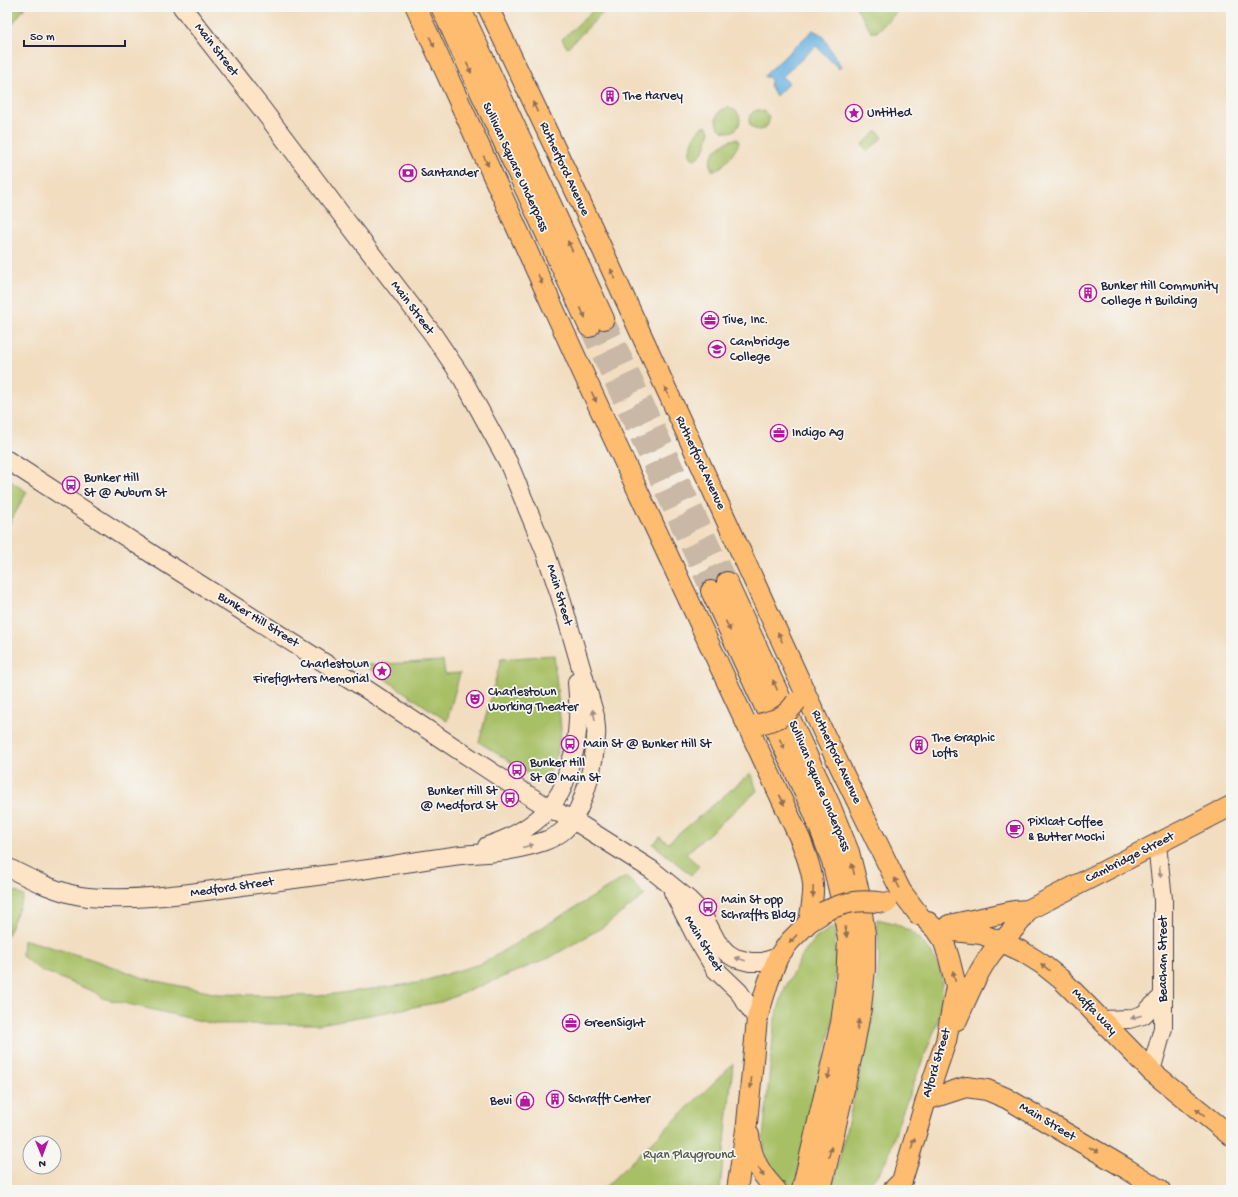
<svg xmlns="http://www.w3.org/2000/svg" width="1238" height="1197" viewBox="0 0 1238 1197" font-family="'Gochi Hand',sans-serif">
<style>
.green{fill:#a7c065;stroke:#647150}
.water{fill:#69b2e1;stroke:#466a8e}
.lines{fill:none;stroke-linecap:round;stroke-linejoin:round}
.primary-tunnel{stroke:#c8b8a5;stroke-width:20;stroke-dasharray:20 10;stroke-linecap:butt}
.secondary-casing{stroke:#413e4f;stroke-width:20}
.primary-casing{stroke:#413e4f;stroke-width:22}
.secondary{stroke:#fee4c6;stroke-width:18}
.primary{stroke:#fdbc70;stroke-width:20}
.primary-bridge-casing{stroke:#413e4f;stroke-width:22;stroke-linecap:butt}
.primary-bridge{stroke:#fdbc70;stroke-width:20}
.oneway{fill:#906f56}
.oneway2{fill:#9b8d87}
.labels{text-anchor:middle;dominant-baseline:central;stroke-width:3.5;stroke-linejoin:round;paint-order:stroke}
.street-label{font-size:13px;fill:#22223b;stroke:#f6f6f2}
.poi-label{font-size:13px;fill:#22223b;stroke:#f6f6f2;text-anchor:start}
.park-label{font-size:13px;fill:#51594a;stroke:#f6f6f2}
</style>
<rect width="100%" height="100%" fill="#f6f6f2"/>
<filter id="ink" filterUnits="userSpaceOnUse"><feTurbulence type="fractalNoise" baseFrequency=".025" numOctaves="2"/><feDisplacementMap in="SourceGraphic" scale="8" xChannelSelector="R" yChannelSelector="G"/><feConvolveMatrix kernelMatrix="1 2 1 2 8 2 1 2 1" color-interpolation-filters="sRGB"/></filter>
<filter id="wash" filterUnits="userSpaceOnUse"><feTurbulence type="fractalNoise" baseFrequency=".012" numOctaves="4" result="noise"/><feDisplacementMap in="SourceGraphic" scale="16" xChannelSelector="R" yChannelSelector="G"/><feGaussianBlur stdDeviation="0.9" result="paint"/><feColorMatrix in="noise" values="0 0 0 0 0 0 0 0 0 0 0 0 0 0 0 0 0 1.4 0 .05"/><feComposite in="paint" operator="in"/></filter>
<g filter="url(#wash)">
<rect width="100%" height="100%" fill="#f2ddc0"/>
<!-- green -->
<path class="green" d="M 7,7 L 25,7 L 7,31 Z
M 597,7 L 609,7 L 567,48 L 562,39 Z
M 856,7 L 902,7 L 877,32 L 871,32 Z
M716 120a12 12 0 1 1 24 0a12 12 0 1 1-24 0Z
M749 120a10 10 0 1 1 20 0a10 10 0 1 1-20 0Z
M 703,126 L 707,126 L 710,131 C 707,142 705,155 694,159 L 690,156 L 689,154 C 692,143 693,134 703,126 Z
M 877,131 L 883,137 L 868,151 L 862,145 Z
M 736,139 L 738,140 L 739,143 C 735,152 722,171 712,170 C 705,155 723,141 736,139 Z
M 7,479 L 27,492 L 7,528 Z
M 554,655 L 561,729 L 559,746 L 548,778 L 541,778 L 534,777 L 479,742 L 501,659 Z
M 443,661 L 445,674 L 460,673 L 447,721 L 364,665 Z
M 751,773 L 757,791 L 686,854 L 699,866 L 691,875 L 653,844 L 660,837 L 668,843 Z
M 626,877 L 645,895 L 603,927 L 549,958 L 441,1002 L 320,1024 L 214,1024 L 102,998 L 97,993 L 40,970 L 22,956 L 23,939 L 88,958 L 147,979 L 218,994 L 318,996 L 417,983 L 483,963 Z
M 7,887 L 24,896 L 7,936 Z
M 877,919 L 894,923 L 914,933 L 931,952 L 941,973 L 943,998 L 937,1024 L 900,1118 L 889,1154 L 879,1174 L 860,1190 L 832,1190 L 871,1025 L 876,992 L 879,957 Z
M 834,926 C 837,958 836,986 833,1019 L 794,1189 L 777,1175 L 766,1157 L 763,1138 L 775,1019 L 784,990 L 801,957 L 816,938 Z
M 733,1064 L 720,1190 L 602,1190 Z"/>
<!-- water -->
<path class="water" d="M 813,30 L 822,35 L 841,67 L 839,69 L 816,46 L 782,77 L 789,83 L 776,96 L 770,85 L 771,82 L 771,79 L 768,77 L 765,77 L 765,75 Z"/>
</g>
<g filter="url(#ink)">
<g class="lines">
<!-- primary-tunnel -->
<path class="primary-tunnel" d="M 604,319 L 727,582
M 589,327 L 711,591"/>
<defs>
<path id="secondary" d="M 7,460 L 155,556 L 369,691 L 504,780 L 549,808 L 573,820 L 652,870 L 689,900 L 701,912 L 717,942 L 727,953 L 735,958 L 750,962 L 763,962 L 778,957
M 487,846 C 515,837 542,822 558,796 C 564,788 566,777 569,767 C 571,761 574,754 575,747 C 579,725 579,704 577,682
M 7,867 C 32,880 60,894 88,897 C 132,901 176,895 220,889 C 267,883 314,876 361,870 C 394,865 427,859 461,855 C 479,853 498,853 516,849 C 532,845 552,841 564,830 C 583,814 595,761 596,736 C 597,730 595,722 595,716 L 560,595 L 545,551 L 508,462 L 461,376 L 432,333 L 344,218 L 262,109 L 182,7
M 673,892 L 696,937 L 715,969 L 739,992 L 757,1019
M 1102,1020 L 1129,1019 L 1143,1015 L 1163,996
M 1151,1071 L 1163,1028 L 1163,899 L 1157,845"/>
<path id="primary" d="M 416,7 L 583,373 L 801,841 C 806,855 812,869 813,884 C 814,897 811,910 809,922
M 441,7 L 589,327
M 460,7 L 604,319
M 488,7 L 582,205 L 825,736 L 894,877 L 901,891 L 919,915
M 727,582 L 830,805 L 849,852 L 859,892 L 865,934 L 865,969 L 861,1008 L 854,1046 L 821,1190
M 711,591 L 814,813 L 832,861 L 841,899 L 848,939 L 846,983 L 841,1023 L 802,1190
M 949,925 L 1014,911 L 1028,910 L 1231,806
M 935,929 L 981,934 L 1002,942 L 1023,952 L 1042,964 L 1062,980 L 1081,999 L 1151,1071 L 1231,1136
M 957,1020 C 967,998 976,974 991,954 C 1002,939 1019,927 1028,910
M 926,1100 L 966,1087 L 987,1090 L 1006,1098 L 1127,1169 L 1160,1190
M 749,1135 C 750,1142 751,1150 754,1157 C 758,1170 767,1180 776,1190
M 737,1190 L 747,1123 L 757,1019 L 768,983 L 778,957 L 790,941 L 809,922 L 820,915
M 893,1190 L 902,1181 L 926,1100 L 946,1041 L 956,986 L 949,958 L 944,942 L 935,929 L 928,922"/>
</defs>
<!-- secondary casing -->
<use href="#secondary" class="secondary-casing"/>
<!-- primary casing -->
<use href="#primary" class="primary-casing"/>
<!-- secondary -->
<use href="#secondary" class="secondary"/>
<!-- primary -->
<use href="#primary" class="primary"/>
<defs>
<path id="primary-bridge" d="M 759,724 C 776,720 786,717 796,702
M 823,912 C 847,901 861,899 887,903"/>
</defs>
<!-- primary-bridge casing -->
<use href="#primary-bridge" class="primary-bridge-casing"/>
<!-- primary-bridge -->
<use href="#primary-bridge" class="primary-bridge"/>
</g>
<!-- one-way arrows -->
<defs><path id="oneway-solid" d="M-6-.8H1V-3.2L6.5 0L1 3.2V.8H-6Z"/></defs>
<g class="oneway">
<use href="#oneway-solid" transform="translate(432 42) rotate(65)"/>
<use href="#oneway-solid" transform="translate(469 68) rotate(65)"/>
<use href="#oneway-solid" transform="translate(535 107) rotate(-115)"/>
<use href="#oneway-solid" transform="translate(486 161) rotate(65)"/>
<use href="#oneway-solid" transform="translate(570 246) rotate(-115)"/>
<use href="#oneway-solid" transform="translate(613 274) rotate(-115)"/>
<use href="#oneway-solid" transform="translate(540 279) rotate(66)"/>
<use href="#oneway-solid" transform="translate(583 313) rotate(65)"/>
<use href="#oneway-solid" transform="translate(667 392) rotate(-115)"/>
<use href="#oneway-solid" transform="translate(594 397) rotate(65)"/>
<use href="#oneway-solid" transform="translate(728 626) rotate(65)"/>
<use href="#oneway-solid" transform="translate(780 637) rotate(-114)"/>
<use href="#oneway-solid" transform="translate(775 685) rotate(-115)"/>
<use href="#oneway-solid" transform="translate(782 744) rotate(65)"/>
<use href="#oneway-solid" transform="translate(782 800) rotate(65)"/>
<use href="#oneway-solid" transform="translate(853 869) rotate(-104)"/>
<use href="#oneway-solid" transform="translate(897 883) rotate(-118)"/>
<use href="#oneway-solid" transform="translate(813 892) rotate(92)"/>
<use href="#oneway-solid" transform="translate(846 932) rotate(81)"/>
<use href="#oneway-solid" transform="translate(793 939) rotate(133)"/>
<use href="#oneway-solid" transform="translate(1045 967) rotate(-142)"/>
<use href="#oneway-solid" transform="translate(954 976) rotate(-102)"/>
<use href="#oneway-solid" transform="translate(858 1025) rotate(-80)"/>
<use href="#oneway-solid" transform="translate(829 1074) rotate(103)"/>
<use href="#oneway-solid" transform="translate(751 1083) rotate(96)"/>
<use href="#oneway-solid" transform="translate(1200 1112) rotate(-142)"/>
<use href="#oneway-solid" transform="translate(913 1143) rotate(-74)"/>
<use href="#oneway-solid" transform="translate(1094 1150) rotate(31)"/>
<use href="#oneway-solid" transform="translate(830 1152) rotate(-77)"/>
<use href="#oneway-solid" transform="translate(761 1172) rotate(58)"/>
</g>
<g class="oneway2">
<use href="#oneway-solid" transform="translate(594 715) rotate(-101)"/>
<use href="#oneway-solid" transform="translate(528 846) rotate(-15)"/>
<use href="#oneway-solid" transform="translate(1160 872) rotate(84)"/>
<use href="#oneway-solid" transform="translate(740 959) rotate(-163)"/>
<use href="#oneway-solid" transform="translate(1136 1017) rotate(162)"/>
</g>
</g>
<!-- icons -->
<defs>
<symbol id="building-ring" viewBox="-11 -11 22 22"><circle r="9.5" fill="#f6f6f2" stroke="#b5179e" stroke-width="1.5"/><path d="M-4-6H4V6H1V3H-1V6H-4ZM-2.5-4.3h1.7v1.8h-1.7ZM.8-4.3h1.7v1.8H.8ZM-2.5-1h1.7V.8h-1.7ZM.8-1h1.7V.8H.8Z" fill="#b5179e"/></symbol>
<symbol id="sight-ring" viewBox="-11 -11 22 22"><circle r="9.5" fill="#f6f6f2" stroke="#b5179e" stroke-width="1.5"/><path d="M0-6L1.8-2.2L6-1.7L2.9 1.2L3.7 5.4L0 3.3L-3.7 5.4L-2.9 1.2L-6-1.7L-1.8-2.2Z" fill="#b5179e"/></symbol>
<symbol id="bank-ring" viewBox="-11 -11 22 22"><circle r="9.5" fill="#f6f6f2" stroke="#b5179e" stroke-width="1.5"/><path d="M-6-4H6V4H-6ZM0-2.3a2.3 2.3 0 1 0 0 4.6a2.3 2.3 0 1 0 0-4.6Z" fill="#b5179e"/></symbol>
<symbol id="office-ring" viewBox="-11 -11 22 22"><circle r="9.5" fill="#f6f6f2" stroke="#b5179e" stroke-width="1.5"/><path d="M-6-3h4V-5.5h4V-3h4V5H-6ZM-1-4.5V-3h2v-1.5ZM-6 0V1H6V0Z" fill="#b5179e"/></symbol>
<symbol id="university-ring" viewBox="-11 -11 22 22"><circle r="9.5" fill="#f6f6f2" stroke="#b5179e" stroke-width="1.5"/><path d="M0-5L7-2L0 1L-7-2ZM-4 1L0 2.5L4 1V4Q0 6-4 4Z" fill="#b5179e"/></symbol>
<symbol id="bus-ring" viewBox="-11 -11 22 22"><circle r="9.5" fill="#f6f6f2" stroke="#b5179e" stroke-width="1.5"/><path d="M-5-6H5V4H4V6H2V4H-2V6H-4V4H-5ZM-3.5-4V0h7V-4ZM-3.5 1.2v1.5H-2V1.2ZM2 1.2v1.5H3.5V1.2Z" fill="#b5179e"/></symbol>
<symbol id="theatre-ring" viewBox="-11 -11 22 22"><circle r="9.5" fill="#f6f6f2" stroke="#b5179e" stroke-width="1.5"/><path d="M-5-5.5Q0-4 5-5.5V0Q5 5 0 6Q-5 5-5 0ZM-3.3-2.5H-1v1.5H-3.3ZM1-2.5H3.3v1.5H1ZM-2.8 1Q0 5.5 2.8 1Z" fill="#b5179e"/></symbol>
<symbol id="cafe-ring" viewBox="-11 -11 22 22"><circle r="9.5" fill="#f6f6f2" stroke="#b5179e" stroke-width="1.5"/><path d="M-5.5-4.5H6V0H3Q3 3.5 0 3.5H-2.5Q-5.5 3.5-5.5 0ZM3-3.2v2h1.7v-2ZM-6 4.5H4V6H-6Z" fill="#b5179e"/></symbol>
<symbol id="shop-ring" viewBox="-11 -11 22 22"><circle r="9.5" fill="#f6f6f2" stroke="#b5179e" stroke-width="1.5"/><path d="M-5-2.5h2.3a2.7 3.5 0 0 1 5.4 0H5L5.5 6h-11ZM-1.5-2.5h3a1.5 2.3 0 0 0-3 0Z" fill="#b5179e"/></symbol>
</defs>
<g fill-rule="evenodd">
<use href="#building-ring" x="600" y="86" width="20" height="20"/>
<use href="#sight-ring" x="844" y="103" width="20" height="20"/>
<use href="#bank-ring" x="398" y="163" width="20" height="20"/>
<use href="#building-ring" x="1078" y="283" width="20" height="20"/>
<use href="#office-ring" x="700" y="310" width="20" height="20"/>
<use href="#university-ring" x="707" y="339" width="20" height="20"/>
<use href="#office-ring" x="769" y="423" width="20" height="20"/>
<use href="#bus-ring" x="61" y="475" width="20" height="20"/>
<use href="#sight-ring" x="372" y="661" width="20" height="20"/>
<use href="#theatre-ring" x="465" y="689" width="20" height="20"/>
<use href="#bus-ring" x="560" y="734" width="20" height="20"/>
<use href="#building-ring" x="909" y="735" width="20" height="20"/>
<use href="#bus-ring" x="507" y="760" width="20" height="20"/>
<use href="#bus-ring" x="500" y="788" width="20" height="20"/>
<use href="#cafe-ring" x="1005" y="819" width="20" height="20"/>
<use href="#bus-ring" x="698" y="897" width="20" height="20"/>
<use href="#office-ring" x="561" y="1013" width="20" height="20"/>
<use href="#building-ring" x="545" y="1089" width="20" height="20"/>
<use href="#shop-ring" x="515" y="1091" width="20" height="20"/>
</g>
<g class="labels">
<!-- street labels -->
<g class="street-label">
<text transform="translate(216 50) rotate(52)">Main Street</text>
<text transform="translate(515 167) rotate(65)">Sullivan Square Underpass</text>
<text transform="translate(564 169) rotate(65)">Rutherford Avenue</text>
<text transform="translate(412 308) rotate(53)">Main Street</text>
<text transform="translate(700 463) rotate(65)">Rutherford Avenue</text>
<text transform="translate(559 595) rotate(73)">Main Street</text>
<text transform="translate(258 620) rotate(32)">Bunker Hill Street</text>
<text transform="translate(836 757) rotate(65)">Rutherford Avenue</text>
<text transform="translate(819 786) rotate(67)">Sullivan Square Underpass</text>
<text transform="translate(1130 858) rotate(-27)">Cambridge Street</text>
<text transform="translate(232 888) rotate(-8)">Medford Street</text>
<text transform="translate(703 944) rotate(59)">Main Street</text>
<text transform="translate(1163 959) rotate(-90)">Beacham Street</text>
<text transform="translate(1094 1012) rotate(46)">Maffa Way</text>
<text transform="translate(937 1063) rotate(-73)">Alford Street</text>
<text transform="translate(1047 1122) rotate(31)">Main Street</text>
</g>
<!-- poi labels -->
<g class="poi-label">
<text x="623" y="96">The Harvey</text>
<text x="867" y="113">Untitled</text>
<text x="421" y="173">Santander</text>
<text x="1101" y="286">Bunker Hill Community<tspan x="1101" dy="15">College H Building</tspan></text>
<text x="723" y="320">Tive, Inc.</text>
<text x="730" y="342">Cambridge<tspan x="730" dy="15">College</tspan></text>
<text x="792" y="433">Indigo Ag</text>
<text x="84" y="478">Bunker Hill<tspan x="84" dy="15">St @ Auburn St</tspan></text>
<text x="369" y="664" text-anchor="end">Charlestown<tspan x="369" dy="15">Firefighters Memorial</tspan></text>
<text x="488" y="692">Charlestown<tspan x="488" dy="15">Working Theater</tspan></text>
<text x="932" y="738">The Graphic<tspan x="932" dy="15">Lofts</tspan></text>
<text x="583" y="744">Main St @ Bunker Hill St</text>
<text x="530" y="763">Bunker Hill<tspan x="530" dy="15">St @ Main St</tspan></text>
<text x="497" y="791" text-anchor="end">Bunker Hill St<tspan x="497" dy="15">@ Medford St</tspan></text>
<text x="1028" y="822">Pixlcat Coffee<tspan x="1028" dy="15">&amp; Butter Mochi</tspan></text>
<text x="721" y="900">Main St opp<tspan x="721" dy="15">Schraffts Bldg</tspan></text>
<text x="584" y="1023">GreenSight</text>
<text x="568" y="1099">Schrafft Center</text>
<text x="512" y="1101" text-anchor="end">Bevi</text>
</g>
<!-- park labels -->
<g class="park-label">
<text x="689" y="1155">Ryan Playground</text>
</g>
</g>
<!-- margin -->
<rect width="1238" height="1197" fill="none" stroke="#f6f6f2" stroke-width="24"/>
<!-- north arrow -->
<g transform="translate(42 1155) rotate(179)"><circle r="19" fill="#f6f6f2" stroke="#a1a1a9"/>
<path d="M0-3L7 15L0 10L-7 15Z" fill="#b5179e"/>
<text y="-6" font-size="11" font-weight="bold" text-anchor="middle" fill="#22223b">N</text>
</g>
<!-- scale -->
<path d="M24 40v6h101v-6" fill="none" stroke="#22223b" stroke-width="2"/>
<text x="30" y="40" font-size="12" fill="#22223b" stroke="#f6f6f2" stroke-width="3" paint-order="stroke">50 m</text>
</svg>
